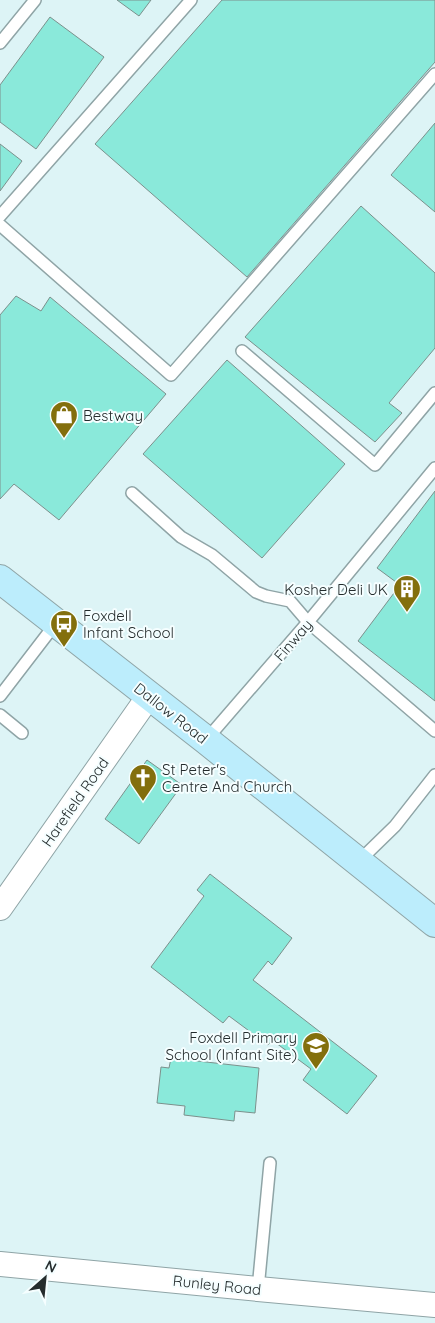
<svg xmlns="http://www.w3.org/2000/svg" width="435" height="1323" viewBox="0 0 435 1323" font-family="Quicksand,sans-serif">
<style>
.building{fill:#8ae9da;stroke:#7c908c}
.lines{fill:none;stroke-linecap:round;stroke-linejoin:round}
.lane-casing{stroke:#8fa4a6;stroke-width:14}
.street-casing{stroke:#8fa4a6;stroke-width:26}
.secondary-casing{stroke:#8fa4a6;stroke-width:30}
.lane{stroke:#fff;stroke-width:11}
.street{stroke:#fff;stroke-width:24}
.secondary{stroke:#bcedfc;stroke-width:28}
.labels{text-anchor:middle;dominant-baseline:central;stroke-width:4;stroke-linejoin:round;paint-order:stroke}
.poi-label{font-size:15px;fill:#242c2d;stroke:#f5feff;text-anchor:start}
.street-label{font-size:15px;fill:#242c2d;stroke:#f5feff}
</style>
<rect width="100%" height="100%" fill="#ddf4f6"/>
<!-- building -->
<path class="building" d="M 117,0 L 151,0 L 139,16 Z
M 222,0 L 435,0 L 435,62 L 247,277 L 95,144 Z
M 50,17 L 104,57 L 36,149 L 0,122 L 0,85 Z
M 435,123 L 435,212 L 391,175 Z
M 0,144 L 22,161 L 0,191 Z
M 361,206 L 435,273 L 435,348 L 389,403 L 402,413 L 375,442 L 245,337 Z
M 16,296 L 41,311 L 50,297 L 166,394 L 59,520 L 14,484 L 0,499 L 0,315 Z
M 227,360 L 345,464 L 262,558 L 143,454 Z
M 435,491 L 435,701 L 358,641 L 400,585 L 377,568 Z
M 147,760 L 182,785 L 139,844 L 105,819 Z
M 210,874 L 292,938 L 272,965 L 268,961 L 253,980 L 377,1076 L 347,1114 L 303,1080 L 311,1069 L 272,1040 L 268,1045 L 229,1016 L 223,1023 L 151,967 L 204,896 L 197,890 Z
M 171,1058 L 259,1068 L 255,1113 L 235,1111 L 234,1121 L 184,1115 L 185,1106 L 157,1103 L 161,1067 L 169,1068 Z"/>
<g class="lines">
<defs>
<path id="lane" d="M 0,43 L 35,0
M 0,216 L 191,0
M 0,225 L 171,375 L 435,74
M 242,351 L 375,465 L 435,393
M 132,493 L 181,537 L 212,555 L 256,592 L 266,596 L 290,601 L 308,622 L 435,731
M 0,696 L 56,623
M 0,715 L 22,733
M 206,740 L 308,622 L 435,468
M 358,862 L 395,826 L 435,775
M 258,1289 L 270,1163"/>
<path id="street" d="M 0,908 L 149,696
M 0,1264 L 258,1289 L 435,1305"/>
<path id="secondary" d="M 0,579 L 206,740 L 435,923"/>
</defs>
<!-- lane casing -->
<use href="#lane" class="lane-casing"/>
<!-- street casing -->
<use href="#street" class="street-casing"/>
<!-- secondary casing -->
<use href="#secondary" class="secondary-casing"/>
<!-- lane -->
<use href="#lane" class="lane"/>
<!-- street -->
<use href="#street" class="street"/>
<!-- secondary -->
<use href="#secondary" class="secondary"/>
</g>
<!-- icons -->
<defs>
<symbol id="shop-pin" viewBox="-11 -11 22 30"><path d="M0 17L-7.5 6A9.5 9.5 0 1 1 7.5 6Z" fill="#836f0d" stroke="#f5feff"/><path d="M-5-2.5h2.3a2.7 3.5 0 0 1 5.4 0H5L5.5 6h-11ZM-1.5-2.5h3a1.5 2.3 0 0 0-3 0Z" fill="#fff"/></symbol>
<symbol id="building-pin" viewBox="-11 -11 22 30"><path d="M0 17L-7.5 6A9.5 9.5 0 1 1 7.5 6Z" fill="#836f0d" stroke="#f5feff"/><path d="M-4-6H4V6H1V3H-1V6H-4ZM-2.5-4.3h1.7v1.8h-1.7ZM.8-4.3h1.7v1.8H.8ZM-2.5-1h1.7V.8h-1.7ZM.8-1h1.7V.8H.8Z" fill="#fff"/></symbol>
<symbol id="bus-pin" viewBox="-11 -11 22 30"><path d="M0 17L-7.5 6A9.5 9.5 0 1 1 7.5 6Z" fill="#836f0d" stroke="#f5feff"/><path d="M-5-6H5V4H4V6H2V4H-2V6H-4V4H-5ZM-3.5-4V0h7V-4ZM-3.5 1.2v1.5H-2V1.2ZM2 1.2v1.5H3.5V1.2Z" fill="#fff"/></symbol>
<symbol id="church-pin" viewBox="-11 -11 22 30"><path d="M0 17L-7.5 6A9.5 9.5 0 1 1 7.5 6Z" fill="#836f0d" stroke="#f5feff"/><path d="M-1.2-6h2.4v3.5h3.3v2.4h-3.3V6h-2.4V-.1h-3.3v-2.4h3.3Z" fill="#fff"/></symbol>
<symbol id="school-pin" viewBox="-11 -11 22 30"><path d="M0 17L-7.5 6A9.5 9.5 0 1 1 7.5 6Z" fill="#836f0d" stroke="#f5feff"/><path d="M0-5L7-2L0 1L-7-2ZM-4 1L0 2.5L4 1V4Q0 6-4 4Z" fill="#fff"/></symbol>
</defs>
<g fill-rule="evenodd">
<use href="#shop-pin" x="48" y="399" width="32" height="43"/>
<use href="#building-pin" x="391" y="573" width="32" height="43"/>
<use href="#bus-pin" x="48" y="608" width="32" height="43"/>
<use href="#church-pin" x="127" y="762" width="32" height="43"/>
<use href="#school-pin" x="300" y="1030" width="32" height="43"/>
</g>
<g class="labels">
<!-- poi labels -->
<g class="poi-label">
<text x="83" y="415">Bestway</text>
<text x="388" y="589" text-anchor="end">Kosher Deli UK</text>
<text x="83" y="615">Foxdell<tspan x="83" dy="17">Infant School</tspan></text>
<text x="162" y="769">St Peter's<tspan x="162" dy="17">Centre And Church</tspan></text>
<text x="297" y="1037" text-anchor="end">Foxdell Primary<tspan x="297" dy="17">School (Infant Site)</tspan></text>
</g>
<!-- street labels -->
<g class="street-label">
<text transform="translate(293 640) rotate(-49)">Finway</text>
<text transform="translate(171 713) rotate(38)">Dallow Road</text>
<text transform="translate(75 802) rotate(-55)">Harefield Road</text>
<text transform="translate(217 1285) rotate(6)">Runley Road</text>
</g>
</g>
<!-- north arrow -->
<g transform="translate(45 1278) rotate(27)" stroke="#f5feff" stroke-width="4" paint-order="stroke">
<path d="M0-4L9 19L0 12L-9 19Z" fill="#242c2d"/>
<text y="-8" font-size="14" font-weight="bold" text-anchor="middle" fill="#242c2d">N</text>
</g>
</svg>
